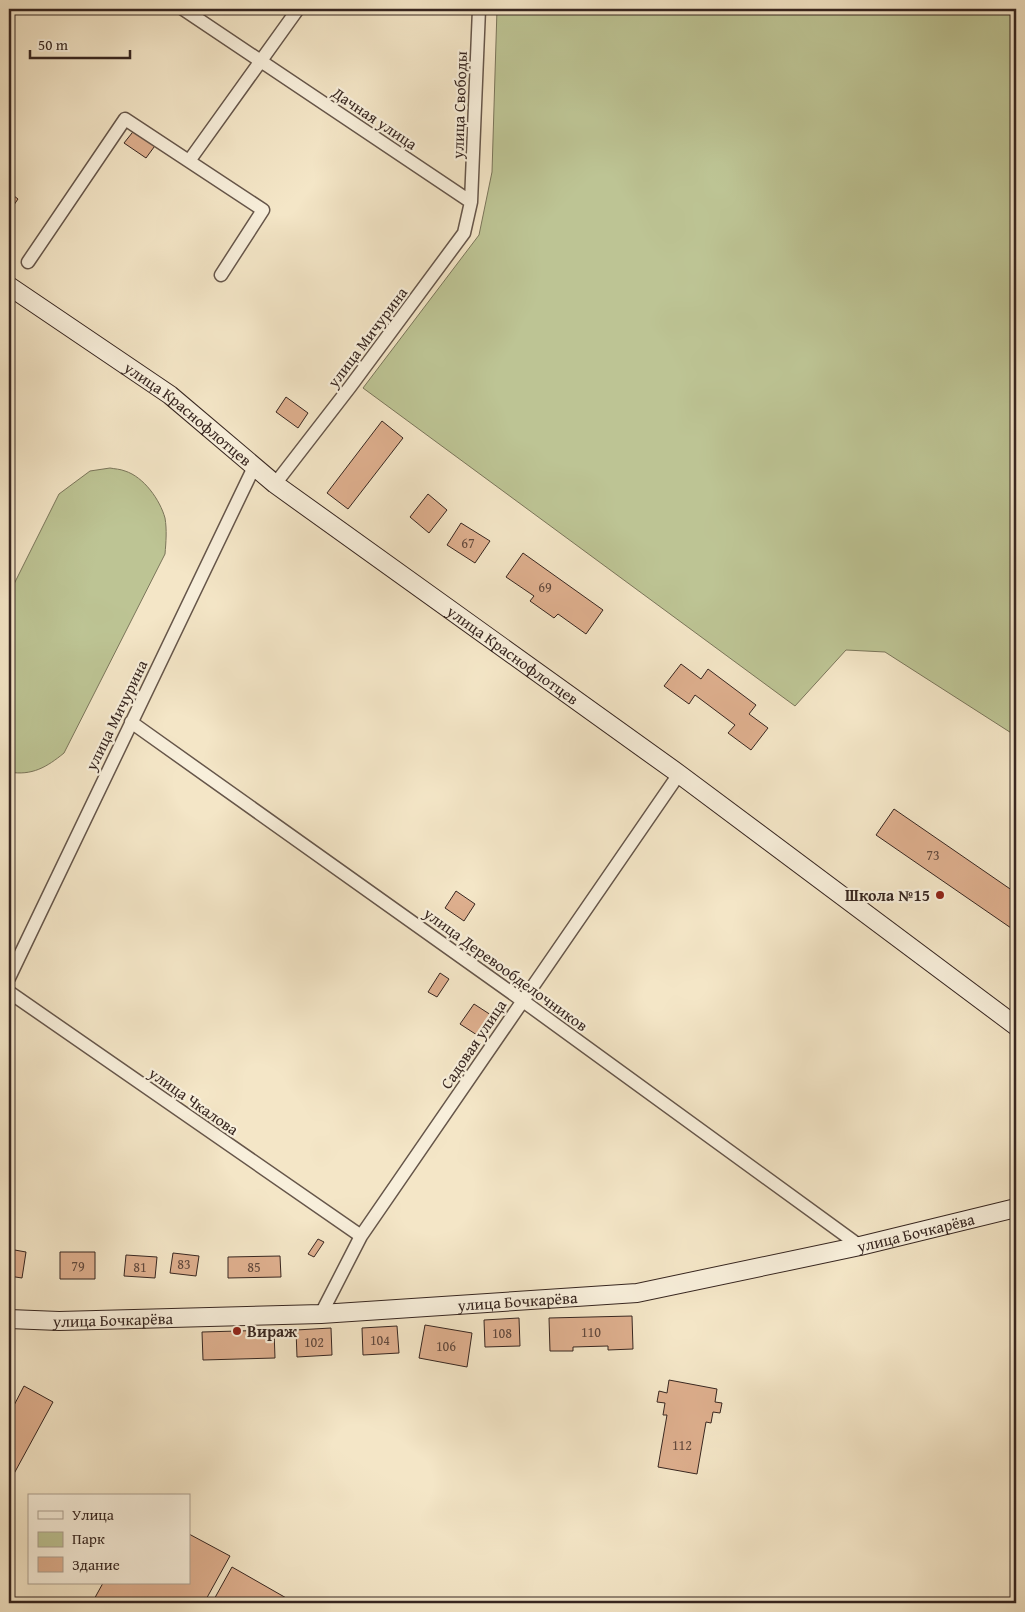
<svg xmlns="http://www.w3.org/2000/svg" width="1025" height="1612" viewBox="0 0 1025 1612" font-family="'Gentium Book Plus',serif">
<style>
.green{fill:#bdc494;stroke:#7a755a}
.building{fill:#deaf8e;stroke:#372620}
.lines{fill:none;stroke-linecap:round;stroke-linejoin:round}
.street-casing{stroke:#66564a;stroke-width:15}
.secondary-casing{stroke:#372620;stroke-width:20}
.street{stroke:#f8efdb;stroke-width:12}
.secondary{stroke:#f8efdb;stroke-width:18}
.poi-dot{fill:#8f2418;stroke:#f8efdb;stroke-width:2}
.labels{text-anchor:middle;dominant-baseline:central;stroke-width:4.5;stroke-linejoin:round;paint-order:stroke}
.number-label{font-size:14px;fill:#61483c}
.street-label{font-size:16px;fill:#372620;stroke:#f8efdb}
.poi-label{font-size:16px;font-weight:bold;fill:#372620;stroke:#f8efdb;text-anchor:end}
</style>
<rect width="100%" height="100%" fill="#f4e6c7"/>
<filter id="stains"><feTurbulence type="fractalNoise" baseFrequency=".004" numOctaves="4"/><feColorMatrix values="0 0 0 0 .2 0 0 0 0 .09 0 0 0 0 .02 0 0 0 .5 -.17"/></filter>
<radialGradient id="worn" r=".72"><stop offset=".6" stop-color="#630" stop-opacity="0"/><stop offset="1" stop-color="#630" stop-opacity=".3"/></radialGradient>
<!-- green -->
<path class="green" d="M 497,9 L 1016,9 L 1016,736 L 885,652 L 846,650 L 795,706 L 363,388 L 479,235 L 492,172 Z
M 110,468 C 115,469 120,469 125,471 C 144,477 160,500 165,518 C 167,530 166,542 165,554 L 64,753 C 47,767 32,776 9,772 L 9,594 L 59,494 L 90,471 Z"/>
<!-- building -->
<path class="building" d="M 136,128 L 157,143 L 146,158 L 124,143 Z
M 9,192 L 18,199 L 9,212 Z
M 286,397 L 308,413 L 298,428 L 276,412 Z
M 382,421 L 403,438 L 348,509 L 327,493 Z
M 428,494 L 447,510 L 429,533 L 410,517 Z
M 461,523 L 490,541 L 475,563 L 447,545 Z
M 523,553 L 603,610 L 586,634 L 558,614 L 554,618 L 530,601 L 534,596 L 506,577 Z
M 681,664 L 701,679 L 708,669 L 756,705 L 749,714 L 768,728 L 751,750 L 728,733 L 735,725 L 695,695 L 689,704 L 664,686 Z
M 894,809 L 1016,893 L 1016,921 L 1011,928 L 876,835 Z
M 456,891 L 475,904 L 464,921 L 445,908 Z
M 440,973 L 449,979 L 437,997 L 428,992 Z
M 474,1004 L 491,1015 L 477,1035 L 460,1024 Z
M 318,1239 L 324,1242 L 314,1257 L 308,1254 Z
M 9,1249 L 26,1252 L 22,1278 L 9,1276 Z
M 60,1252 L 95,1252 L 95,1279 L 60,1279 Z
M 173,1253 L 199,1256 L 196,1276 L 170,1273 Z
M 126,1255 L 157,1257 L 155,1278 L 124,1276 Z
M 280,1256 L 281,1277 L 228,1278 L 228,1257 Z
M 632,1316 L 633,1349 L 608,1350 L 608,1346 L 573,1347 L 573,1351 L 550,1351 L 549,1318 Z
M 519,1318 L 520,1346 L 485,1347 L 484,1320 Z
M 425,1325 L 472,1333 L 467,1367 L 419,1358 Z
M 397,1326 L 399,1353 L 363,1355 L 362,1328 Z
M 331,1328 L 332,1355 L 297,1357 L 296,1330 Z
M 274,1330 L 275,1358 L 203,1360 L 202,1332 Z
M 669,1380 L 717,1389 L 715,1402 L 722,1403 L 720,1413 L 713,1412 L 711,1423 L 706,1422 L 697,1474 L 658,1467 L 667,1415 L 663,1415 L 665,1403 L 657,1402 L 659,1391 L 667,1393 Z
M 24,1386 L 53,1402 L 10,1481 L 9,1480 L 9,1415 Z
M 189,1534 L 230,1556 L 204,1603 L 92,1603 L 103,1583 L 189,1583 Z
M 232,1567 L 295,1603 L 212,1603 Z"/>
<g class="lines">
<defs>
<path id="street" d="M 183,9 L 471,202
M 189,161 L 298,9
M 28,262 L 125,119 L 263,210 L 221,275
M 275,484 L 350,387 L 464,233 L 471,202 L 479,9
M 131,722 L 523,1001 L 860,1246
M 9,978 L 254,467
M 9,992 L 361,1236
M 321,1314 L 361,1236 L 679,774"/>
<g id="secondary">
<path id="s1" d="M 9,286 L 170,395 L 275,484 L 679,774 L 1016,1026"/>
<path id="s2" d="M 9,1319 L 59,1321 L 321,1314 L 637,1293 L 860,1246 L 1016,1208"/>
</g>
</defs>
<!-- street casing -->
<use href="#street" class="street-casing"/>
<!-- secondary casing -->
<use href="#secondary" class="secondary-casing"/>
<!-- street -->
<use href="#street" class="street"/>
<!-- secondary -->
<use href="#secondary" class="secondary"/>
</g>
<!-- markers -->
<g class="poi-dot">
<circle cx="940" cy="895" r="5"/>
<circle cx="237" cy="1331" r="5"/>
</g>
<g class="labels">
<!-- number labels -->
<g class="number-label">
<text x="468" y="543">67</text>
<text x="545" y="587">69</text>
<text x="933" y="855">73</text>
<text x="184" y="1264">83</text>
<text x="78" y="1266">79</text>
<text x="140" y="1267">81</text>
<text x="254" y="1267">85</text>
<text x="591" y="1332">110</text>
<text x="502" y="1333">108</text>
<text x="380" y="1340">104</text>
<text x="314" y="1342">102</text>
<text x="446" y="1346">106</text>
<text x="682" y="1445">112</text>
</g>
<!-- street labels -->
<g class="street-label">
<text transform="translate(459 105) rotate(-88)">улица Свободы</text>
<text transform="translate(375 118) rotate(34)">Дачная улица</text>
<text transform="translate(367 337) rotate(-53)">улица Мичурина</text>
<text stroke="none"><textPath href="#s1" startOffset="220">улица Краснофлотцев</textPath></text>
<text stroke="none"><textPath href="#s1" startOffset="625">улица Краснофлотцев</textPath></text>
<text transform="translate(116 715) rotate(-64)">улица Мичурина</text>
<text transform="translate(506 969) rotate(36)">улица Деревообделочников</text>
<text transform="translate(473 1044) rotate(-56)">Садовая улица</text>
<text transform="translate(194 1101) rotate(35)">улица Чкалова</text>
<text stroke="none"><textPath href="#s2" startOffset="914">улица Бочкарёва</textPath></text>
<text stroke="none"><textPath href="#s2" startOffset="509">улица Бочкарёва</textPath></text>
<text stroke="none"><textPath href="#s2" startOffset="104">улица Бочкарёва</textPath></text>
</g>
<!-- poi labels -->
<g class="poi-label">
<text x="930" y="895">Школа №15</text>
<text x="247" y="1331" text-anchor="start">Вираж</text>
</g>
</g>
<!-- margin -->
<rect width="1025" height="1612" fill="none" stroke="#f4e6c7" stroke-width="30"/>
<rect x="10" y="10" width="1005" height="1592" fill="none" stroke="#372620" stroke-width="2.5"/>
<rect x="15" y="15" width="995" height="1582" fill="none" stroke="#372620"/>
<!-- legend -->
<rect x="28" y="1494" width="162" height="90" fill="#f8efdb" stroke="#ab9f90"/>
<rect x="38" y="1511" width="25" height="8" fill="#f8efdb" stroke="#ab9f90"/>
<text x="72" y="1520" font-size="15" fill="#372620">Улица</text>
<rect x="38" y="1532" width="25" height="15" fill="#bdc494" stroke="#ab9f90"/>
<text x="72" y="1544" font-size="15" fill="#372620">Парк</text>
<rect x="38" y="1557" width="25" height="15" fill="#deaf8e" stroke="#ab9f90"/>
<text x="72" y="1570" font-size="15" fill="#372620">Здание</text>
<!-- scale -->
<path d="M30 50v8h100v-8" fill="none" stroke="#372620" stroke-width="2.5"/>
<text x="38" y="50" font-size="15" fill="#372620" stroke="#f8efdb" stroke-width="4" paint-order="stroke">50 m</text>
<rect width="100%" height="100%" filter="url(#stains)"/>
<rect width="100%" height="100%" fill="url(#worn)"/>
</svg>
